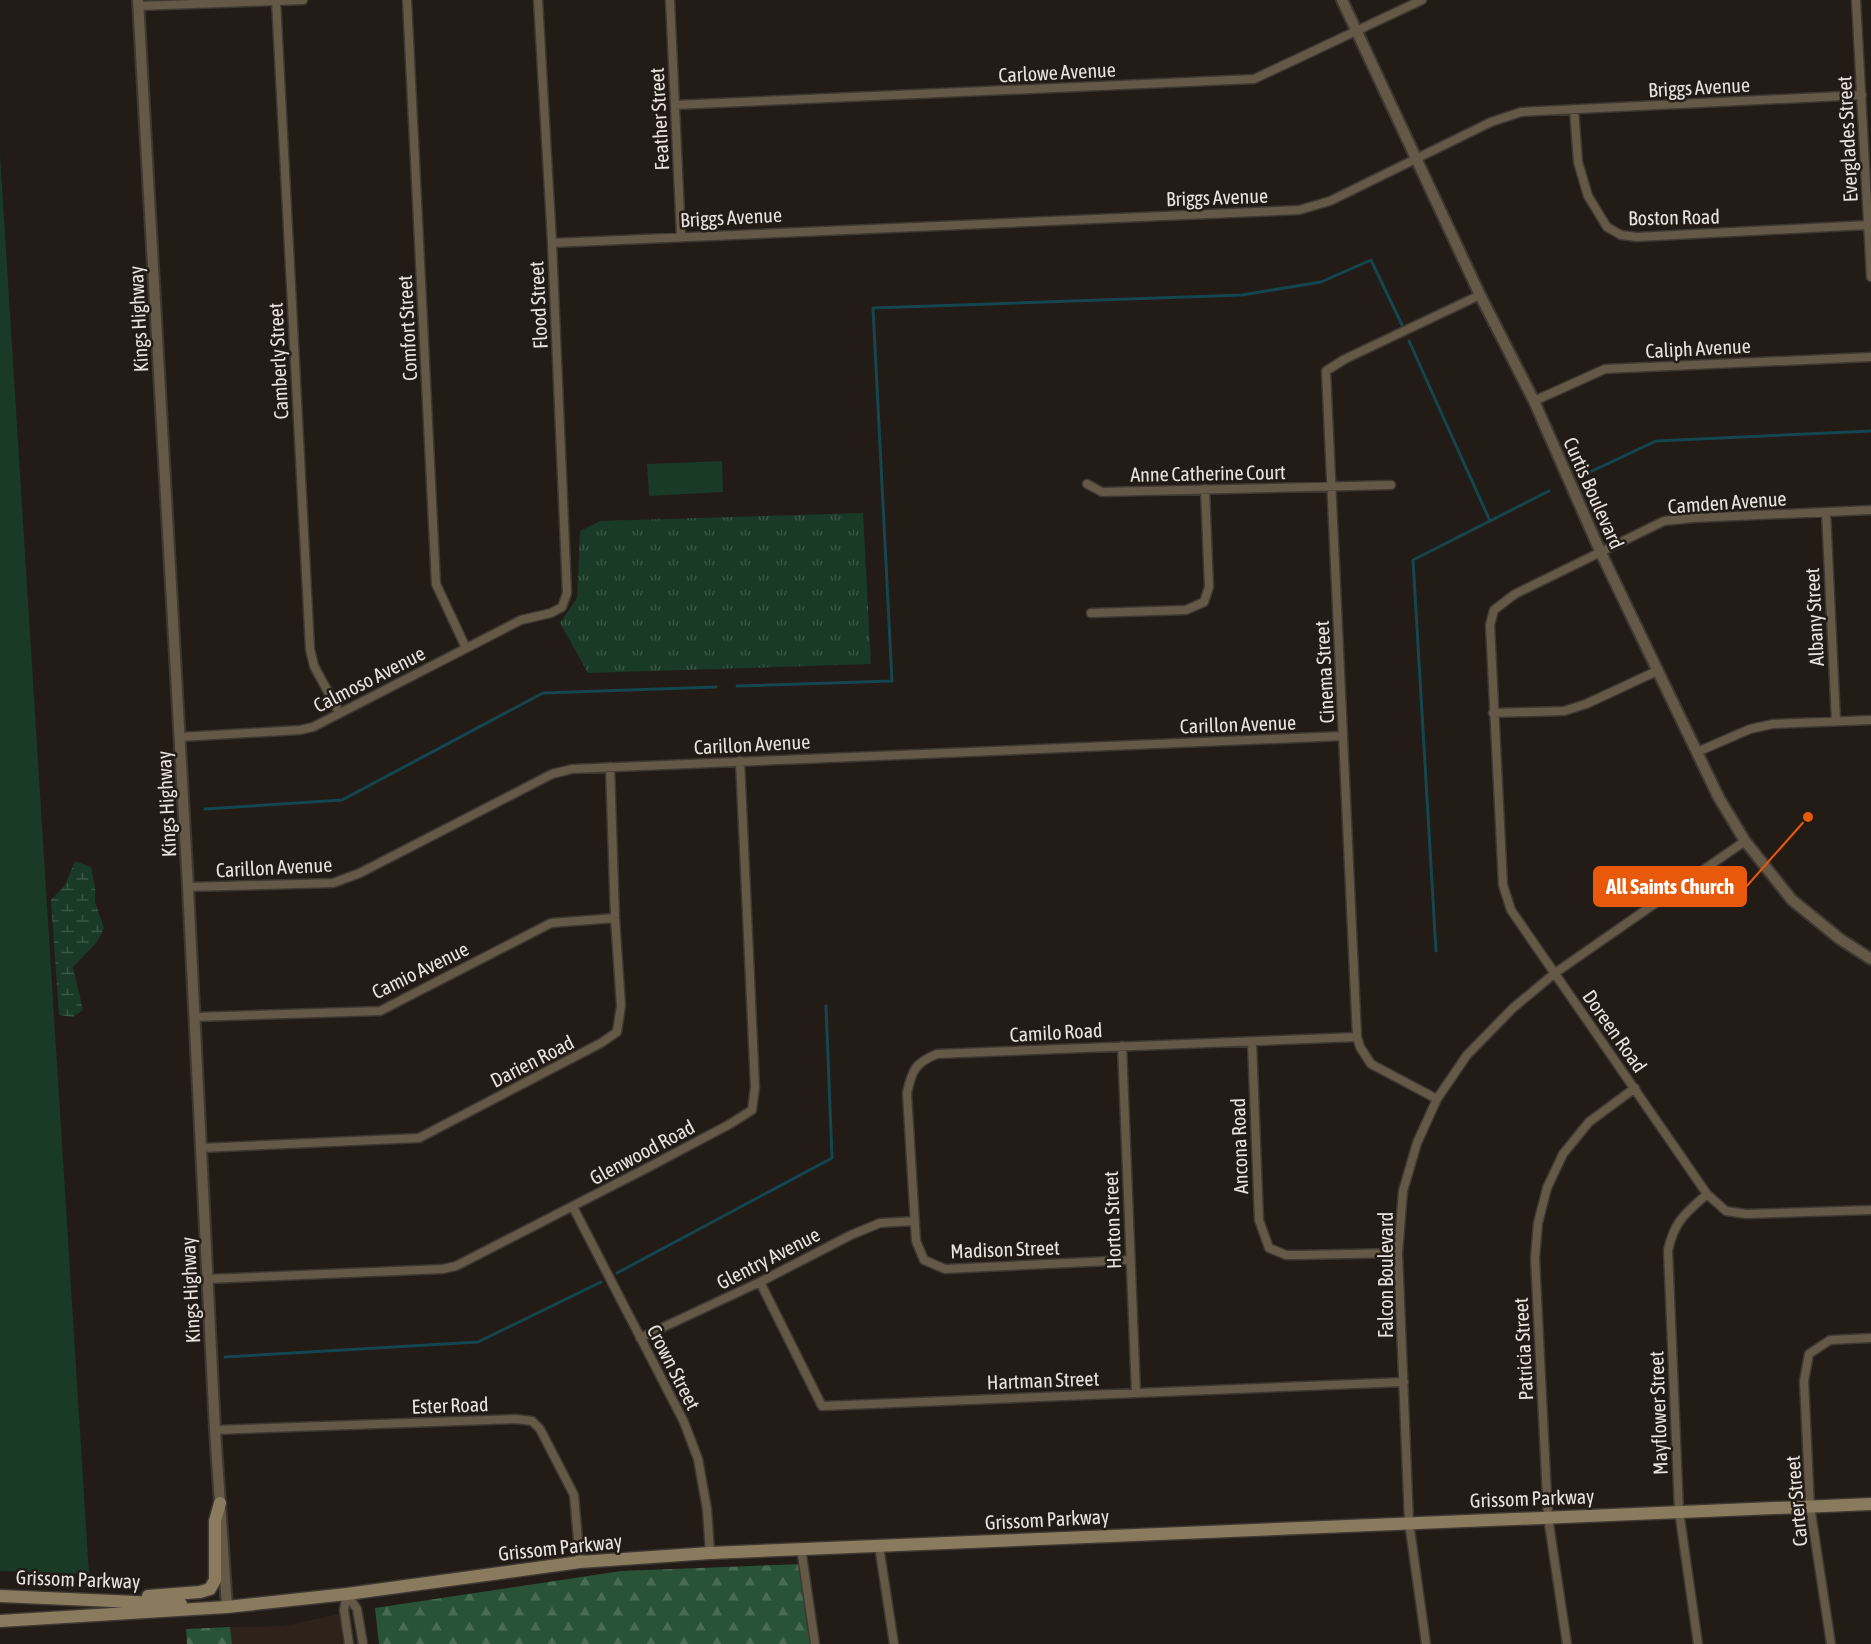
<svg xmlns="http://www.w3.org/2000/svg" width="1871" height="1644" viewBox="0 0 1871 1644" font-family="'Asap Condensed',sans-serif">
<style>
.built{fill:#2f221a}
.grass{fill:#193a24}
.forest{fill:url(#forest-firs)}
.wetland{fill:url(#wetland-marsh)}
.park{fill:url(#park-tufts)}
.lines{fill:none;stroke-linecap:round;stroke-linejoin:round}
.stream{stroke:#13464f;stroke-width:3}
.minor-casing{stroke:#3e3732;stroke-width:11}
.tertiary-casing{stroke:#3e3732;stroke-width:14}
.secondary-casing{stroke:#3e3732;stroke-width:15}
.minor{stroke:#635946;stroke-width:8}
.tertiary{stroke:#635946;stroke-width:10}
.secondary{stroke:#8b7b5e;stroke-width:12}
.labels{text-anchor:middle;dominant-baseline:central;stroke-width:5;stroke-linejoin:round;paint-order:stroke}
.street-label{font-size:20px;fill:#e8e3e0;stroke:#221b16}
.leader{fill:none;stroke:#e8590c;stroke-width:2}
.callout-dot{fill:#e8590c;stroke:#221b16;stroke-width:2}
.callout{fill:#e8590c;stroke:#e8590c;stroke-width:2}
.callout-label{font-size:21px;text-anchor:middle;font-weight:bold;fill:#fff}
</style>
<defs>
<pattern id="forest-firs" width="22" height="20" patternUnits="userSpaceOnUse" patternTransform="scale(1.5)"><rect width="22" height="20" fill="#285336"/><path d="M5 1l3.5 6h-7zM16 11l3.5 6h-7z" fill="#476c53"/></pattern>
<pattern id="wetland-marsh" width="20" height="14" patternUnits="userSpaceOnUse" patternTransform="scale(1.5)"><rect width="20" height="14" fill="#193a24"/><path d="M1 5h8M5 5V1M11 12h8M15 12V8" fill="none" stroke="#3a5644"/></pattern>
<pattern id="park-tufts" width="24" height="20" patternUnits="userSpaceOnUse" patternTransform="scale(1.5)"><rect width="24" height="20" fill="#193a24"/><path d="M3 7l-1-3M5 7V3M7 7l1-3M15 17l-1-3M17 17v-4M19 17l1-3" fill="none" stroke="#3a5644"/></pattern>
</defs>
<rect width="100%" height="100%" fill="#221b16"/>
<!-- built -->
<path class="built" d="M 339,1614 L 343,1644 L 232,1644 L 230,1627 L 283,1626 Z"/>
<!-- grass -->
<path class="grass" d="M 0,154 L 89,1574 L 0,1571 Z
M 722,461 L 723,492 L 649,496 L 647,464 Z"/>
<!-- forest -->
<path class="forest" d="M 802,1564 L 812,1644 L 379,1644 L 375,1608 L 621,1571 Z
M 230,1627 L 232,1644 L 187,1644 L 186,1629 Z"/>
<!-- wetland -->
<path class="wetland" d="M 75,861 L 91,867 L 95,887 L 95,902 L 104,928 L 97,942 L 73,967 L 83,1010 L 73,1017 L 59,1015 L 51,900 L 65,885 Z"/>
<!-- park -->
<path class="park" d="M 863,513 L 871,664 L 588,673 L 560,623 L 577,598 L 580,531 L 600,521 Z"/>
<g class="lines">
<!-- stream -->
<path class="stream" d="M 1409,341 L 1490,521
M 1590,472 L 1656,441 L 1871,431
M 737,686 L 892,681 L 873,308 L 1242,295 L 1321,282 L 1371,260 L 1402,325
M 205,809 L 342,800 L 543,693 L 716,687
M 1436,951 L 1413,560 L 1549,491
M 617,1273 L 832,1158 L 826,1006
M 225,1357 L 478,1342 L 601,1282"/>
<defs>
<path id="minor" d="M 276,0 L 310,649 L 314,666 L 339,712
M 407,0 L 436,584 L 466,648
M 670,0 L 681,236
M 1856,0 L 1871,277
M 138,6 L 303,0
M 675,105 L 1254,79 L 1422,0
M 1574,109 L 1578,162 L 1588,196 L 1607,227 L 1621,235 L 1637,237 L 1868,225
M 552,243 L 1299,210 L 1330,201 L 1491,122 L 1521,112 L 1862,95
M 1534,401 L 1605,369 L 1871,357
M 1087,484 L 1102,492 L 1391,485
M 1871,510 L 1693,518 L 1664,521 L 1515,594 L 1494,610 L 1490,625 L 1503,885 L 1511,910 L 1707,1194 L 1726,1211 L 1746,1214 L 1871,1210
M 1826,512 L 1836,721
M 1091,613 L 1186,610 L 1204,602 L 1209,587 L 1205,489
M 1493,713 L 1564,711 L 1586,704 L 1657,671
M 180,737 L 300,730 L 313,727 L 521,620 L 551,613 L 562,607 L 567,593 L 552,243 L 538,0
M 1697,752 L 1750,729 L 1773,724 L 1871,720
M 188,887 L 333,883 L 360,873 L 552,774 L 572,769 L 1343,736
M 195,1017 L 380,1011 L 551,923 L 615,918
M 1252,1042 L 1259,1220 L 1269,1248 L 1286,1255 L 1299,1255 L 1398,1253
M 1122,1046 L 1136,1393
M 1437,1099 L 1371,1064 L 1360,1047 L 1357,1037 L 1326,371 L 1345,359 L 1480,295
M 201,1148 L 419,1138 L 601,1043 L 617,1032 L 621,1006 L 615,918 L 610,767
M 573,1207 L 684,1422 L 698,1459 L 707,1509 L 710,1553
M 1130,1260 L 945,1269 L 924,1260 L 916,1241 L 907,1093 C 912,1070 915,1063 937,1054 L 1357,1037
M 207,1279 L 443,1269 L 456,1266 L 645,1169 L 730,1124 L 752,1110 L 755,1087 L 740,761
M 760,1282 L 822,1406 L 1404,1382
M 640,1338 L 760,1282 L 851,1235 L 880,1223 L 915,1221
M 215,1430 L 516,1419 L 532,1421 L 540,1429 L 574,1495 L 580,1562
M 879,1546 L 894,1644
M 801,1548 L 815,1644
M 347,1594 L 357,1609 L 363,1644
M 347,1594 L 344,1610 L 349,1644
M 1426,1644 L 1409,1522 L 1398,1253 L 1403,1191 L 1417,1143 L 1437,1099 L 1467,1055 L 1513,1008 L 1555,973 L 1745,841
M 1567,1644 L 1548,1517 L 1535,1258 L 1538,1223 L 1547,1188 L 1563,1154 L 1589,1122 L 1635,1088
M 1698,1644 L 1679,1511 L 1668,1250 C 1675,1220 1685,1214 1707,1194
M 1831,1644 L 1810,1506 L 1804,1381 L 1809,1354 L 1830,1340 L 1871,1338"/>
<path id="tertiary" d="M 138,0 L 188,887 L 215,1430 L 227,1607
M 1342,0 L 1480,295 L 1534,401 L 1601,553 L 1719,798 L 1745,841 L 1792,900 L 1840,939 L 1871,959"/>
<path id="secondary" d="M 0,1596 L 181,1604
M 148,1596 L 200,1592 L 210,1589 L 215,1580 L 215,1521 L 220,1503
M 0,1621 L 227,1607 L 347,1594 L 580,1562 L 710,1553 L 1871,1504"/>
</defs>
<!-- minor casing -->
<use href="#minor" class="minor-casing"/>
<!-- tertiary casing -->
<use href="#tertiary" class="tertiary-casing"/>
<!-- secondary casing -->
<use href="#secondary" class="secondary-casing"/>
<!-- minor -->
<use href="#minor" class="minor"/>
<!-- tertiary -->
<use href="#tertiary" class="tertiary"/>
<!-- secondary -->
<use href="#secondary" class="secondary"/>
</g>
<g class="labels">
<!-- street labels -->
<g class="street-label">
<text transform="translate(1057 72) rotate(-3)">Carlowe Avenue</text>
<text transform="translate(1699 87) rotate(-3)">Briggs Avenue</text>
<text transform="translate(659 119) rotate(-93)">Feather Street</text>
<text transform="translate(1847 139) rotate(-93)">Everglades Street</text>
<text transform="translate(1217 197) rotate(-2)">Briggs Avenue</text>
<text transform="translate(731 217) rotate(-3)">Briggs Avenue</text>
<text transform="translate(1674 217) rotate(-1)">Boston Road</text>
<text transform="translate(538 305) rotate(-93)">Flood Street</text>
<text transform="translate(138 319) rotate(-93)">Kings Highway</text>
<text transform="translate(407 328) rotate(-93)">Comfort Street</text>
<text transform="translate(1698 348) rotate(-3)">Caliph Avenue</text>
<text transform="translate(278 361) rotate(-93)">Camberly Street</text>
<text transform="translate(1208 473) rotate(-1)">Anne Catherine Court</text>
<text transform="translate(1594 493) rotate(66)">Curtis Boulevard</text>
<text transform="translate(1727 502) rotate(-4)">Camden Avenue</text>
<text transform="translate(1814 617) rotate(-93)">Albany Street</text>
<text transform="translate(1324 672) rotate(-93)">Cinema Street</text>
<text transform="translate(369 679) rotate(-27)">Calmoso Avenue</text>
<text transform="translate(1238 724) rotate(-2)">Carillon Avenue</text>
<text transform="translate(752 744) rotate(-3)">Carillon Avenue</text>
<text transform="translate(166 804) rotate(-93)">Kings Highway</text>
<text transform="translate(274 867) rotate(-3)">Carillon Avenue</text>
<text transform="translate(420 970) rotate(-26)">Camio Avenue</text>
<text transform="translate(1615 1031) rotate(55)">Doreen Road</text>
<text transform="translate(1056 1032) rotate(-3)">Camilo Road</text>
<text transform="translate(532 1061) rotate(-27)">Darien Road</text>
<text transform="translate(1239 1146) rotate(-92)">Ancona Road</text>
<text transform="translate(642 1152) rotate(-28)">Glenwood Road</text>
<text transform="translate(1112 1220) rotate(-92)">Horton Street</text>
<text transform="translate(1005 1249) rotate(-2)">Madison Street</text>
<text transform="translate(768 1258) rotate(-27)">Glentry Avenue</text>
<text transform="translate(1385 1275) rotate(-90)">Falcon Boulevard</text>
<text transform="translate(190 1290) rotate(-93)">Kings Highway</text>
<text transform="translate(1523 1349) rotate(-93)">Patricia Street</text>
<text transform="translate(674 1367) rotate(63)">Crown Street</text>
<text transform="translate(1043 1380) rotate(-2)">Hartman Street</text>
<text transform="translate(450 1405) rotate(-2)">Ester Road</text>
<text transform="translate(1658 1413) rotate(-92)">Mayflower Street</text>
<text transform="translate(1532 1498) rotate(-2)">Grissom Parkway</text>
<text transform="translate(1796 1501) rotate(-95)">Carter Street</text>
<text transform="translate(1047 1519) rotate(-3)">Grissom Parkway</text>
<text transform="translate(560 1547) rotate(-6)">Grissom Parkway</text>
<text transform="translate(78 1579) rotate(2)">Grissom Parkway</text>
</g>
</g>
<!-- callouts -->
<path class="leader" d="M1808 817L1746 887"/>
<circle class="callout-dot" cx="1808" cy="817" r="6"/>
<rect class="callout" x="1594" y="867" width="152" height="39" rx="6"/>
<g class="callout-label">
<text x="1670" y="894">All Saints Church</text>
</g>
</svg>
